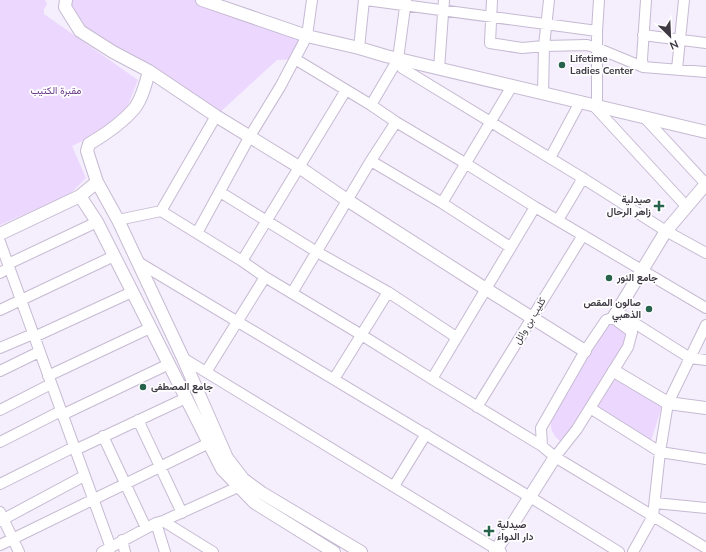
<svg xmlns="http://www.w3.org/2000/svg" width="706" height="552" viewBox="0 0 706 552" font-family="'Nunito Sans',Vazirmatn,sans-serif">
<style>
.green{fill:#ecd8fe}
.lines{fill:none;stroke-linecap:round;stroke-linejoin:round}
.minor-casing{stroke:#c6bad2;stroke-width:12}
.major-casing{stroke:#c6bad2;stroke-width:14}
.minor{stroke:#fff;stroke-width:10}
.major{stroke:#fff;stroke-width:12}
.poi-dot{fill:#27624c;stroke:#fff;stroke-width:1.5}
.labels{text-anchor:middle;dominant-baseline:central;stroke-width:3.5;stroke-linejoin:round;paint-order:stroke}
.poi-label{font-size:10px;font-weight:bold;fill:#3e3943;stroke:#fff;text-anchor:start}
.park-label{font-size:10px;fill:#673989;stroke:#fff}
.street-label{font-size:10px;fill:#3e3943;stroke:#fff}
</style>
<rect width="100%" height="100%" fill="#f5eefd"/>
<!-- green -->
<path class="green" d="M 0,0 L 45,0 L 47,4 L 44,9 L 44,14 L 138,80 L 126,110 L 102,132 L 72,146 L 86,178 L 69,195 L 0,225 Z
M 66,0 L 202,0 L 307,36 L 295,59 L 277,60 L 216,116 L 80,31 Z
M 613,322 L 627,334 L 622,349 L 565,439 L 560,441 C 553,435 550,429 551,421 L 606,323 Z
M 616,376 L 662,406 L 651,441 L 597,406 Z"/>
<g class="lines">
<defs>
<path id="minor" d="M 366,0 L 597,31
M 492,0 L 490,43 L 522,48 L 544,46 L 587,45 L 597,48 L 643,67 L 706,72
M 643,35 L 706,43
M 359,48 L 364,0
M 295,59 L 371,105 L 396,122 L 465,163 L 535,207 L 706,308
M 398,59 L 402,68 L 581,177 L 666,231 L 706,253
M 643,67 L 642,59 L 646,0
M 439,69 L 444,0
M 677,69 L 684,0
M 543,94 L 544,46 L 549,0
M 371,105 L 398,59 L 406,0
M 594,106 L 687,207
M 597,106 L 597,31 L 599,0
M 644,117 L 706,184
M 550,158 L 580,102
M 371,161 L 442,203 L 510,247
M 220,192 L 317,252 L 388,292 L 456,337
M 442,203 L 512,86
M 161,211 L 242,261 L 265,277 L 360,334 L 432,379 L 542,446 L 555,457 L 706,548
M 118,220 L 161,211 L 216,116
M 558,220 L 583,178
M 197,233 L 250,136 L 280,87 L 307,36 L 312,0
M 0,242 L 111,548
M 242,261 L 346,90
M 138,262 L 530,497 L 619,552
M 8,264 L 97,222
M 0,273 L 9,268
M 292,293 L 370,162 L 396,122
M 0,310 L 114,256
M 617,312 L 690,358 L 706,360
M 34,337 L 132,292
M 0,348 L 33,334
M 183,358 L 501,552
M 0,371 L 39,352
M 206,372 L 265,277
M 48,376 L 150,328
M 334,379 L 388,292
M 432,379 L 535,207
M 477,407 L 583,235
M 590,408 L 660,452 L 706,459
M 0,410 L 51,384
M 62,415 L 169,364
M 138,420 L 182,513
M 103,436 L 146,528
M 0,442 L 61,411
M 542,446 L 541,428 L 585,351 L 606,320 L 613,318 L 632,332 L 628,347 L 577,429 L 555,457
M 75,450 L 186,398
M 0,484 L 74,447
M 394,486 L 426,434
M 655,503 L 706,508
M 0,512 L 19,552
M 0,521 L 84,476
M 163,521 L 213,552
M 156,523 L 165,552
M 122,540 L 125,552
M 0,545 L 209,443
M 102,552 L 156,523 L 163,521 L 238,487
M 633,552 L 653,516 L 660,452 L 668,403 L 706,325"/>
<path id="major" d="M 66,0 L 65,7 L 80,31 L 113,52 L 149,71 L 216,116 L 299,167 L 347,200 L 486,289 L 585,351
M 202,0 L 307,36 L 359,48 L 386,56 L 706,132
M 97,182 L 118,220 L 183,358 L 227,458 L 243,479 L 262,493 L 361,552
M 80,196 L 97,222 L 222,469 L 255,503 L 334,552
M 0,234 L 80,196 L 97,182 L 87,151 L 89,144 C 106,134 121,124 134,109 C 142,99 146,83 149,71
M 613,318 L 666,231 L 706,184
M 614,371 L 668,403 L 706,408
M 495,552 L 555,457"/>
</defs>
<!-- minor casing -->
<use href="#minor" class="minor-casing"/>
<!-- major casing -->
<use href="#major" class="major-casing"/>
<!-- minor -->
<use href="#minor" class="minor"/>
<!-- major -->
<use href="#major" class="major"/>
</g>
<!-- markers -->
<g class="poi-dot">
<circle cx="562" cy="65" r="4"/>
<path d="M657 200h4v4h4v4h-4v4h-4v-4h-4v-4h4z"/>
<circle cx="609" cy="278" r="4"/>
<circle cx="649" cy="309" r="4"/>
<circle cx="143" cy="387" r="4"/>
<path d="M487 525h4v4h4v4h-4v4h-4v-4h-4v-4h4z"/>
</g>
<g class="labels">
<!-- poi labels -->
<g class="poi-label">
<text x="570" y="59">Lifetime<tspan x="570" dy="12">Ladies Center</tspan></text>
<text x="651" y="200" text-anchor="end">صيدلية<tspan x="651" dy="12">زاهر الرحال</tspan></text>
<text x="617" y="278">جامع النور</text>
<text x="641" y="303" text-anchor="end">صالون المقص<tspan x="641" dy="12">الذهبي</tspan></text>
<text x="151" y="387">جامع المصطفى</text>
<text x="497" y="525">صيدلية<tspan x="497" dy="12">دار الدواء</tspan></text>
</g>
<!-- park labels -->
<g class="park-label">
<text x="56" y="91">مقبرة الكتيب</text>
</g>
<!-- street labels -->
<g class="street-label">
<text transform="translate(530 321) rotate(-59)">كليب بن وائل</text>
</g>
</g>
<!-- north arrow -->
<g transform="translate(670 36) rotate(156)" stroke="#ffffff" stroke-width="3" paint-order="stroke">
<path d="M0-3L7 15L0 10L-7 15Z" fill="#3e3943"/>
<text y="-6" font-size="11" font-weight="bold" text-anchor="middle" fill="#3e3943">N</text>
</g>
</svg>
